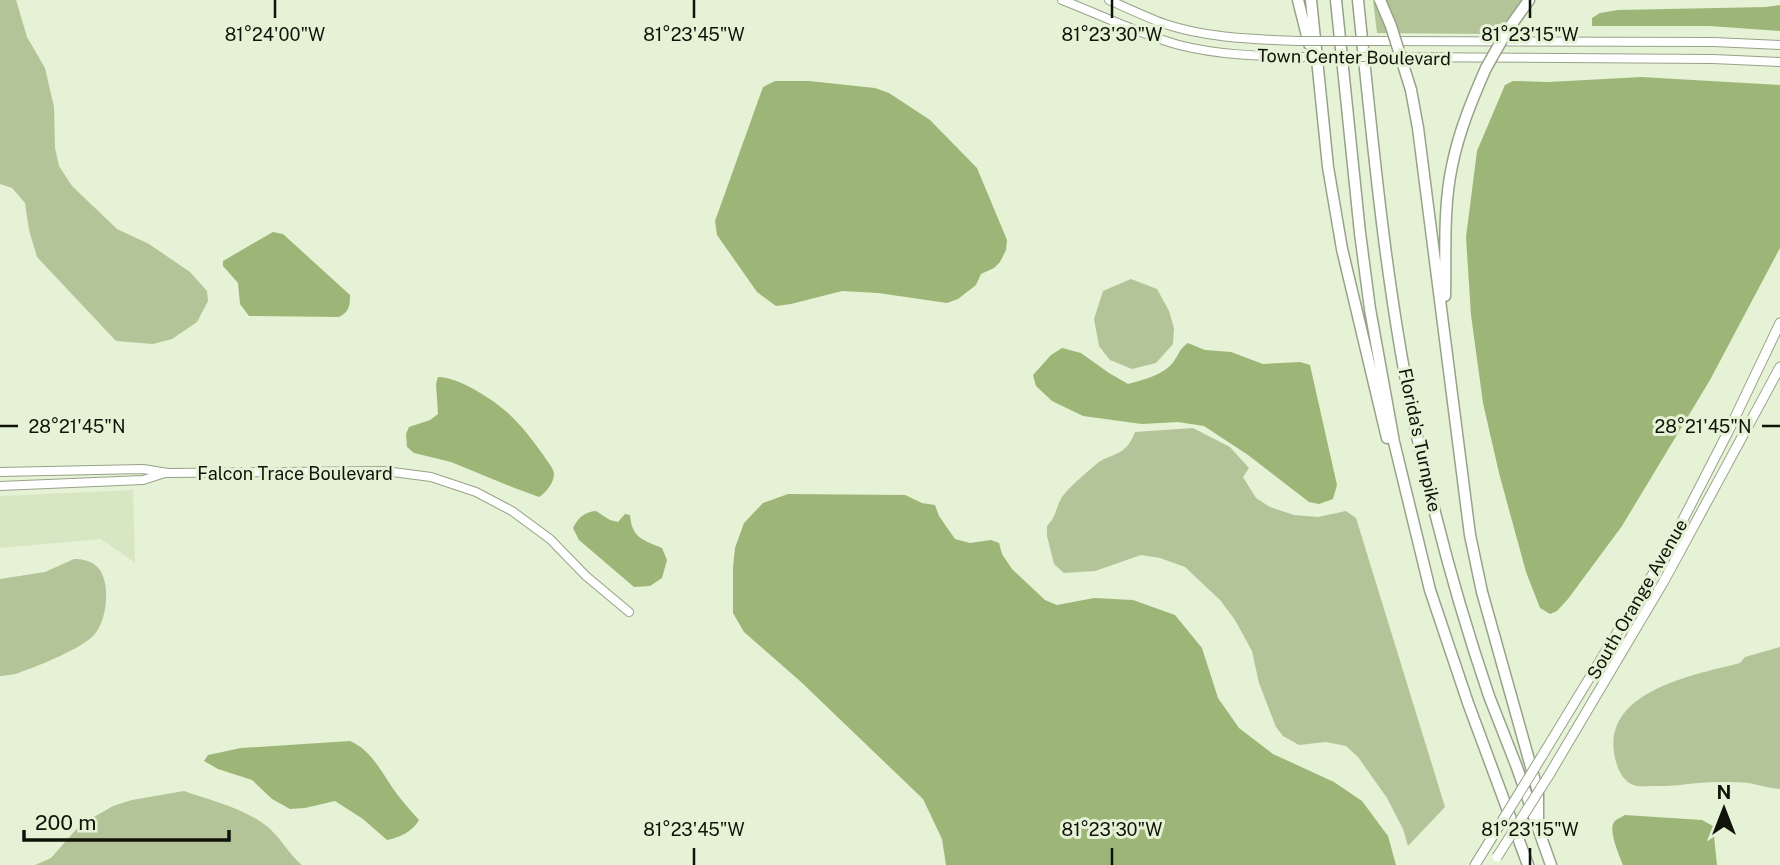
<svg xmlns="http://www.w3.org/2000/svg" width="1780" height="865" viewBox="0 0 1780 865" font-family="'Public Sans',sans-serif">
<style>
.built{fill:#d8e7c3}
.green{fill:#b2c498}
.water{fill:#9db677}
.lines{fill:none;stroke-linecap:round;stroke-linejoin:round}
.secondary-casing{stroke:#97a288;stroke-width:10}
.primary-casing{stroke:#97a288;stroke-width:11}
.highway-casing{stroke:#97a288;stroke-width:13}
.secondary{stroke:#fff;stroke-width:8}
.primary{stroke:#fff;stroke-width:9}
.highway{stroke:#fff;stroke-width:10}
.secondary-bridge-casing{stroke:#97a288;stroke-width:10;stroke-linecap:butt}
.primary-bridge-casing{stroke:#97a288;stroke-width:11;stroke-linecap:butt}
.highway-bridge-casing{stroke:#97a288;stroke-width:13;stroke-linecap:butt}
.secondary-bridge{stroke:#fff;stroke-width:8}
.primary-bridge{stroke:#fff;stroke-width:9}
.highway-bridge{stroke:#fff;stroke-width:10}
.ticks{fill:none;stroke:#0f1309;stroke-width:2.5}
.labels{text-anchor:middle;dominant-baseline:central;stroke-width:6;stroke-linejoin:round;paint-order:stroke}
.street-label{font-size:18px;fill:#0f1309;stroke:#e6f2d5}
.ticks-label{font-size:18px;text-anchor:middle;fill:#0f1309;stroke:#e6f2d5;stroke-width:6;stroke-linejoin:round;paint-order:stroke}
</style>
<rect width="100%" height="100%" fill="#e6f2d5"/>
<!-- built -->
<path class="built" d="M 133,490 L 135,563 L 101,539 L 0,548 L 0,496 Z"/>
<!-- green -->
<path class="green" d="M 0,0 L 16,0 L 27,37 L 45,68 L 54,107 L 55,148 L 59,166 L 72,186 L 117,229 L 149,244 L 190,272 L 207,291 L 208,301 L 197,322 L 172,339 L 153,344 L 116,341 L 37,257 L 29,230 L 25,203 L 12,188 L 0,184 Z
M 1373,0 L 1523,0 L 1498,34 L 1377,33 Z
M 1131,279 L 1157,289 L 1169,311 L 1174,328 L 1173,344 L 1156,363 L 1132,369 L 1110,360 L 1099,346 L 1094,319 L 1103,291 Z
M 1193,428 L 1230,447 L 1249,468 L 1243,477 L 1256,498 L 1270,507 L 1294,515 L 1318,517 L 1346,511 L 1356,518 L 1445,807 L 1408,846 L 1403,829 L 1387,798 L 1358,757 L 1346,746 L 1326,742 L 1299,745 L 1283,736 L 1276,727 L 1259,683 L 1252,651 L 1235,620 L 1220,600 L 1185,567 L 1160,558 L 1141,555 L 1095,571 L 1064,573 L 1054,564 L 1047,536 L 1047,526 C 1056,517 1056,507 1062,497 C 1069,487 1085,474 1094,466 C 1111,451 1125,459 1135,432 Z
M 74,559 C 81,559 89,560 95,565 C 112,577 108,620 94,635 C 81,649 40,665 21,672 C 15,675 7,675 0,676 L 0,579 L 45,572 Z
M 1780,647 L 1780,789 C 1769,788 1759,785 1749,783 C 1740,782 1731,782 1722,782 C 1699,781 1676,787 1653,786 C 1648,786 1641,787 1637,786 C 1623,783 1618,770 1615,758 C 1600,691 1694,675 1740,663 L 1745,657 Z
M 184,791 C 212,801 252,810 273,832 C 284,843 289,854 302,865 L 35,865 L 51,858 L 80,825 L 113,806 L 132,800 Z"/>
<!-- water -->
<path class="water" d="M 1780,5 L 1780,31 L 1709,26 L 1592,26 L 1592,18 L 1600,13 L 1618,10 L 1766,7 Z
M 1641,77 L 1780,85 L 1780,248 L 1710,380 L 1622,526 L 1568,599 L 1557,611 L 1550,614 L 1540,608 L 1526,572 L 1499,473 L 1483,403 L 1471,315 L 1466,237 L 1477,151 L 1505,85 L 1513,81 L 1549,82 Z
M 775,81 L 809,81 L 875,88 L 889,93 L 930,120 L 977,168 L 1007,240 L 1006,250 L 1000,262 L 994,268 L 981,274 L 976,285 L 958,299 L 947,303 L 878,293 L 842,291 L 791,304 L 776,306 L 757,292 L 717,235 L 715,221 L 763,87 Z
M 273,232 L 283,234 L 350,295 C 350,306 349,312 339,317 L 249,316 L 240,304 L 238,283 L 223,266 L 223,261 Z
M 1188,343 L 1205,350 L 1231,352 L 1263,364 L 1300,362 L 1310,365 L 1337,485 L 1333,499 L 1319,504 L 1309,502 L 1248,455 L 1204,426 L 1178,422 L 1142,424 L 1083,416 L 1052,401 L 1036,386 L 1033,375 L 1051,355 L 1062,348 L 1081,353 L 1109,373 L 1128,384 C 1143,380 1166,374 1174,361 C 1179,354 1180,348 1188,343 Z
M 438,377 C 459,377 494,400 509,414 C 522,426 534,442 544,456 C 546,460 551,465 553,470 C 557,479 547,492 539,497 L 512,487 L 451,462 L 414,453 L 407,447 L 406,434 L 409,427 L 430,420 L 438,414 L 436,384 Z
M 788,494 L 905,495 L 922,503 L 935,505 L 939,516 L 955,539 L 970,543 L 991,540 L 999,543 L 1002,554 L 1012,569 L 1045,600 L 1057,605 L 1094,598 L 1133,600 L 1175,615 L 1202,648 L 1218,698 L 1239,728 L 1273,754 L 1334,782 L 1362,801 L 1388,836 L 1396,865 L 946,865 L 942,839 L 923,799 L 800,681 L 744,632 L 733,613 L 733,567 L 735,548 L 744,523 L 763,503 Z
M 596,511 L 610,520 L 618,522 L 625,514 L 630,515 C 632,538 643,540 662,548 L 667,560 L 662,578 L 650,586 L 634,587 L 579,540 L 573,528 C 578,518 584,512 596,511 Z
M 350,741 C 371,750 381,771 394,790 C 401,800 410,810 419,820 C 413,831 399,838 387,840 L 363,819 L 335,801 L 305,808 L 290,809 L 272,799 L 252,780 L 218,769 L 204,761 L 208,755 L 241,748 Z
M 1625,815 L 1702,820 L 1713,826 L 1717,865 L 1623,865 C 1619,855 1607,828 1615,821 C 1618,818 1622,817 1625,815 Z"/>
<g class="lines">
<defs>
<path id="secondary" d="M 1062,0 C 1101,15 1139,34 1179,45 C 1218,55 1258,56 1297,57
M 1109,0 C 1127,8 1146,17 1165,24 C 1207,38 1252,39 1296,41
M 1379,41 L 1714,42 L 1780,45
M 1381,57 L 1713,59 L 1780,62
M 0,472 L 143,469 L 168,473 L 385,471 L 431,477 L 476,492 L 512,511 L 550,539 L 586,576 L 629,612
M 0,486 L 143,480 L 165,473"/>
<path id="primary" d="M 1542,756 L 1668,549 L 1728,432 L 1780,323
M 1549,775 L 1664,581 L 1780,367
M 1475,865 L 1491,839"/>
<path id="highway" d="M 1298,0 L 1309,44
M 1311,0 L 1328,167 L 1342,249 L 1387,438
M 1336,0 L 1360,233 L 1370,309 L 1394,442 L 1430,590 L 1468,703 L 1528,865
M 1358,0 C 1373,146 1386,292 1417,436 C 1436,523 1460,611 1489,696 C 1498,719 1507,742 1516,765 C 1528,798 1539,832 1551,865
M 1507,31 L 1529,0
M 1411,90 L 1418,128 L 1470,535 L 1482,592 L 1538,792 L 1538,819
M 1445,296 C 1446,253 1443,208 1452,166 C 1459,131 1472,100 1486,68"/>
</defs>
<!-- secondary casing -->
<use href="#secondary" class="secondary-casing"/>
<!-- primary casing -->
<use href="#primary" class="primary-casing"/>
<!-- highway casing -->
<use href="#highway" class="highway-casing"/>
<!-- secondary -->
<use href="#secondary" class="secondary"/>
<!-- primary -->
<use href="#primary" class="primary"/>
<!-- highway -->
<use href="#highway" class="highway"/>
<defs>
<path id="secondary-bridge" d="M 1296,41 L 1379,41
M 1297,57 L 1381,57"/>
<path id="primary-bridge" d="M 1491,839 L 1542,756
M 1497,857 L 1549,775"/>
<path id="highway-bridge" d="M 1380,0 L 1391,26 L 1411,90
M 1486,68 L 1507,31"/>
</defs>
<!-- secondary-bridge casing -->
<use href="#secondary-bridge" class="secondary-bridge-casing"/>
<!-- primary-bridge casing -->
<use href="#primary-bridge" class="primary-bridge-casing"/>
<!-- highway-bridge casing -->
<use href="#highway-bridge" class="highway-bridge-casing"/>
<!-- secondary-bridge -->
<use href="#secondary-bridge" class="secondary-bridge"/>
<!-- primary-bridge -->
<use href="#primary-bridge" class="primary-bridge"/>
<!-- highway-bridge -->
<use href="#highway-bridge" class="highway-bridge"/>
</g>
<!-- ticks -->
<path class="ticks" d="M 275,0 L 275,18M 694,0 L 694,18M 1112,0 L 1112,18M 1530,0 L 1530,18M 0,426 L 18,426M 1762,426 L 1780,426M 694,848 L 694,865M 1112,848 L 1112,865M 1530,848 L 1530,865"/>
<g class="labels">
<!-- street labels -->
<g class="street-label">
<text transform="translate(1354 57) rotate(1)">Town Center Boulevard</text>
<text transform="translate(1420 440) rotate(78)">Florida's Turnpike</text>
<text x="295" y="473">Falcon Trace Boulevard</text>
<text transform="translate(1637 599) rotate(-60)">South Orange Avenue</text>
</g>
</g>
<g class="ticks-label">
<text x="275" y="41">81°24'00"W</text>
<text x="694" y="41">81°23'45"W</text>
<text x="1112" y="41">81°23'30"W</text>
<text x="1530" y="41">81°23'15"W</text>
<text x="77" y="433">28°21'45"N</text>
<text x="1703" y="433">28°21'45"N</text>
<text x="694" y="836">81°23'45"W</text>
<text x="1112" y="836">81°23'30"W</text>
<text x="1530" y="836">81°23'15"W</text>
</g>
<!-- north arrow -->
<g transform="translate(1724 809)" stroke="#e6f2d5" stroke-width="5" paint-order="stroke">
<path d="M0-5L12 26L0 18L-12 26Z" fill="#0f1309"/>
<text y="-10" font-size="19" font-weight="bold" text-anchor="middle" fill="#0f1309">N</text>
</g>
<!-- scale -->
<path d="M24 830v10h205v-10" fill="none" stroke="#0f1309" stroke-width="3.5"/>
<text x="35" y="830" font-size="21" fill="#0f1309" stroke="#e6f2d5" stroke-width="5" paint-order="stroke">200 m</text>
</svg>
